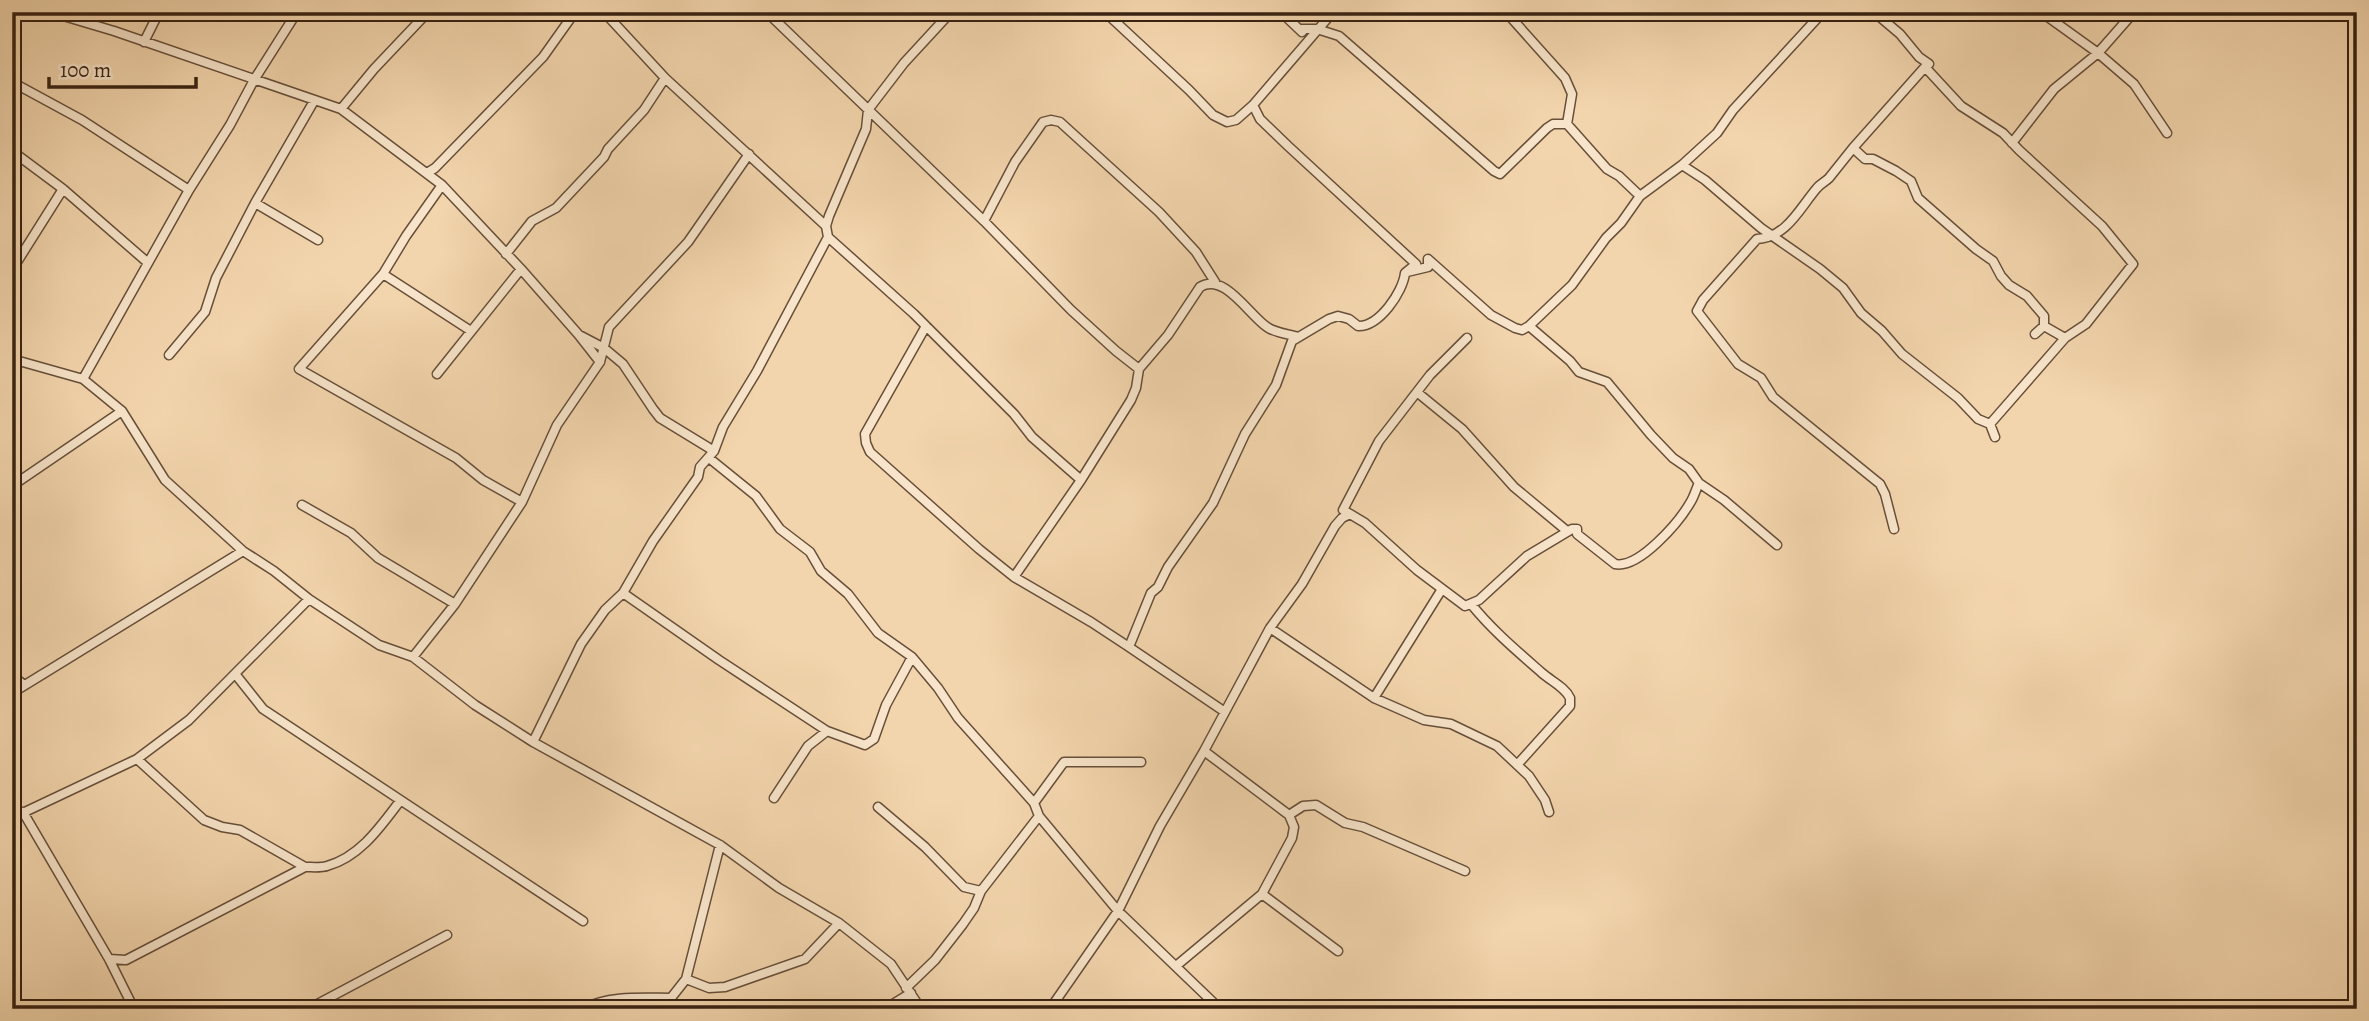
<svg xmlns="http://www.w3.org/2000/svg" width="2369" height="1021" viewBox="0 0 2369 1021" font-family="Alegreya,serif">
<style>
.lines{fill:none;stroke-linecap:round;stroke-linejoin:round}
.street-casing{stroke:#674f39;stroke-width:11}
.street{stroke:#f7e4ca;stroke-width:8}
</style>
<rect width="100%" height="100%" fill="#f3d5ad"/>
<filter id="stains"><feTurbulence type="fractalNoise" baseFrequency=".00286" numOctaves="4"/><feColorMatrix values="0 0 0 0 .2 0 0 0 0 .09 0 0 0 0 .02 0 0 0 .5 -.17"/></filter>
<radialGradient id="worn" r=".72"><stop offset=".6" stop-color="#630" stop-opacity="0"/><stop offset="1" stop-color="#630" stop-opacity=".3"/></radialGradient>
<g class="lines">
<defs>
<path id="street" d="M 50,12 L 114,31 L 341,109 L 442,185 L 521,269 L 578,334 L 600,362
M 604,12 L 665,78 L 826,226
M 767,12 L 774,19 L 781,12
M 1105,12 L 1189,90 L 1213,115 L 1227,122 L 1236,120 L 1253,105 L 1333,12
M 1281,12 L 1302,32
M 1506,12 L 1565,78 L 1572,94 L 1567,124
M 1874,12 L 1900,34 L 1919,57 L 1929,64 L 1925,67 L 1961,106 L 2003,133 L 2019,150 L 2102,226 L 2133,264 L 2086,324 L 2065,338 L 2044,326
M 2041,12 L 2098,53 L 2134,84 L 2167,133
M 774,19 L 984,221 L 1071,310 L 1116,351 L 1139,369
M 1302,29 L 1317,29 L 1339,36 L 1494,171 L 1500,174 L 1547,128 L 1553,124 L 1567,124 L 1607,169 L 1619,176 L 1640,196
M 144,42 L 159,12
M 12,82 L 82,120 L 189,190
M 341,109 L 374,69 L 428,12
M 2012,143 L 2054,89 L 2098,53 L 2134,12
M 1853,148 L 1925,67
M 12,151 L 63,189 L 147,262
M 1682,165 L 1705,180 L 1761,228 L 1820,269 L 1843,288 L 1861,313 L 1882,331 L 1902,354 L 1958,398 L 1978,419 L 1990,424 L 1995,437
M 427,173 L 435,168 L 543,57 L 575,12
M 255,203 L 318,240
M 984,221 L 1015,162 L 1043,122 L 1051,120 L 1060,122 L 1159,212 L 1196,252 L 1215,282
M 828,237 L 914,314 L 1014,414 L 1032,437 L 1081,480
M 506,254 L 532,221 L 556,208 L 604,157 L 608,149 L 644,110 L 665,78
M 12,270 L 63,189
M 1407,272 L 1428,267 L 1428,259 L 1491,315 L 1515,328 L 1522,330 L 1529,326 L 1572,285 L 1606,238 L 1621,223 L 1640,196 L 1682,165 L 1717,133 L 1733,110 L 1823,12
M 383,274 L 406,236 L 442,185
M 926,326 L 865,434 L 866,443 L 870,452 L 979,549 L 1014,577 L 1091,622 L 1129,647 L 1151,593 L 1158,587 L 1168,567 L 1213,503 L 1245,434 L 1276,385 L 1292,341 L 1329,319 L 1338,316 L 1349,319 L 1358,326 C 1379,327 1403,292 1405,273 L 1416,264 L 1288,146 L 1260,119 L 1253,105
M 1529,326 L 1570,361 L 1579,372 L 1607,382 L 1651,435 L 1673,458 L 1689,469 L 1699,483 L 1724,500 L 1777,545
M 471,331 L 383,274 L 299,369 L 456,458 L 483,480 L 522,502
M 581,336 L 604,348 L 623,364 L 653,409 L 660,418 L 714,451
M 169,355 L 205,312 L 216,278 L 255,203 L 314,101
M 12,359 L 83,379 L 122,411 L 165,480 L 243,551 L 274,571 L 309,599 L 379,645 L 413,657 L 475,705 L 533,742 L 720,845 L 779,888 L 839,923 L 891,964 L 921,1009
M 437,374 L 521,269
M 83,379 L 189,190 L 230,125 L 254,80 L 297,12
M 1418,393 L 1462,429 L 1514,487 L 1567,531
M 1990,424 L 2065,338
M 709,458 L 756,496 L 780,529 L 810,552 L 821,571 L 848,594 L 878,633 L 912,657 L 938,688 L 958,718 L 1034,803 L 1039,816 L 981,891 L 974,908 L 963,924 L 935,960 L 906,988
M 12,486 L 122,411
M 302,505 L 351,533 L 378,558 L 455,604
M 1350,514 L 1343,510 L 1379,441 L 1430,375 L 1467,338
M 1894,529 L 1885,494 L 1880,484 L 1773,397 L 1761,378 L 1738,364 L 1697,311 L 1703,300 L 1757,239 C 1787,237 1799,209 1817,188 C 1820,184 1825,182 1829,178 C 1837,168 1845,158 1853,148 L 1865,159 L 1873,159 L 1896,171 L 1911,181 L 1918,198 L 1976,249 L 1993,261 L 2001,276 L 2009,285 L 2027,296 L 2044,316 L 2044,326 L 2035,334
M 1014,577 L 1081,480 L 1131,400 L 1136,388 L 1139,369 L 1168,335 L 1200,287 C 1224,272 1248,314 1267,327 C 1275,333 1289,334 1299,337
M 623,593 L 719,660 L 827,731
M 1471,604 C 1492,630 1517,651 1542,673 C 1551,681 1565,687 1570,698 L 1570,706 L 1517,765
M 1270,628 L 1374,698 L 1424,720 L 1451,724 L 1497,746 L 1529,776 L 1545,800 L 1549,812
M 1129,647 L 1225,712
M 413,657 L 455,604 L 522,502 L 557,425 L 600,362 L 609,327 L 688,242 L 749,154
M 12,675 L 24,685
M 236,675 L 263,709 L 583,921
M 12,693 L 243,551
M 1374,698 L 1442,589
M 533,742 L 581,644 L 605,610 L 623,593 L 653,541 L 698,477 L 700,467 L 714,451 L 723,427 L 757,371 L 828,237 L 826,226 L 829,216 L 866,129 L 868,110 L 904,63 L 951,12
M 137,759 L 204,820 L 222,827 L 240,830 L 305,867
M 774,798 L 808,746 L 827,731 L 865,745 L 874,739 L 886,705 L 912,657
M 1034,803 L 1064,762 L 1141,762
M 878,807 L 925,847 L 964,887 L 981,891
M 23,812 L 109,959 L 134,1009
M 1289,815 L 1303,806 L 1316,805 L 1345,823 L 1363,827 L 1465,871
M 1039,816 L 1118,911 L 1220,1009
M 12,818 L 137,759 L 189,720 L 309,599
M 1262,894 L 1338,951
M 109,959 L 126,960 L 305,867 C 312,867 321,868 327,866 C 360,857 381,826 400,801
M 1176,966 L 1262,894 L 1292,838 L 1294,827 L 1289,815 L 1204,751
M 686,979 L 709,988 L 725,987 L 805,959 L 839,923
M 308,1009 L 447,935
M 583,1009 C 609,995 643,998 671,998
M 670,1009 L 671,998 L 686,979 L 720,845
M 885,1009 L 911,993
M 1050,1009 L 1118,911 L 1160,826 L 1204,751 L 1270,628 L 1302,584 L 1335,526 L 1342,518 L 1350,514 L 1365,523 L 1417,570 L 1465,606 L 1479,600 L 1527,556 L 1572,529 L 1577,529 L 1577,534 L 1615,564 C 1639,569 1679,522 1690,503 C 1694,497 1696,489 1699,483"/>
</defs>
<!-- street casing -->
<use href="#street" class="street-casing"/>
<!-- street -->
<use href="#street" class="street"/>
</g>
<!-- margin -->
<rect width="2369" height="1021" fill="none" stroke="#f3d5ad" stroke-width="42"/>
<rect x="14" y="14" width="2341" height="993" fill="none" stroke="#382212" stroke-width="3.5"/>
<rect x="21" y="21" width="2327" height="979" fill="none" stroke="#382212" stroke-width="2"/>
<!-- scale -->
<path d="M49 77v10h147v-10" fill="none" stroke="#382212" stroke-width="3.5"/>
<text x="60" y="77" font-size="21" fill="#382212" stroke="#f7e4ca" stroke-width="5" paint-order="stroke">100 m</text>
<rect width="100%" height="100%" filter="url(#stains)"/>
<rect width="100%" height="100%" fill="url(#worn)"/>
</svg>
